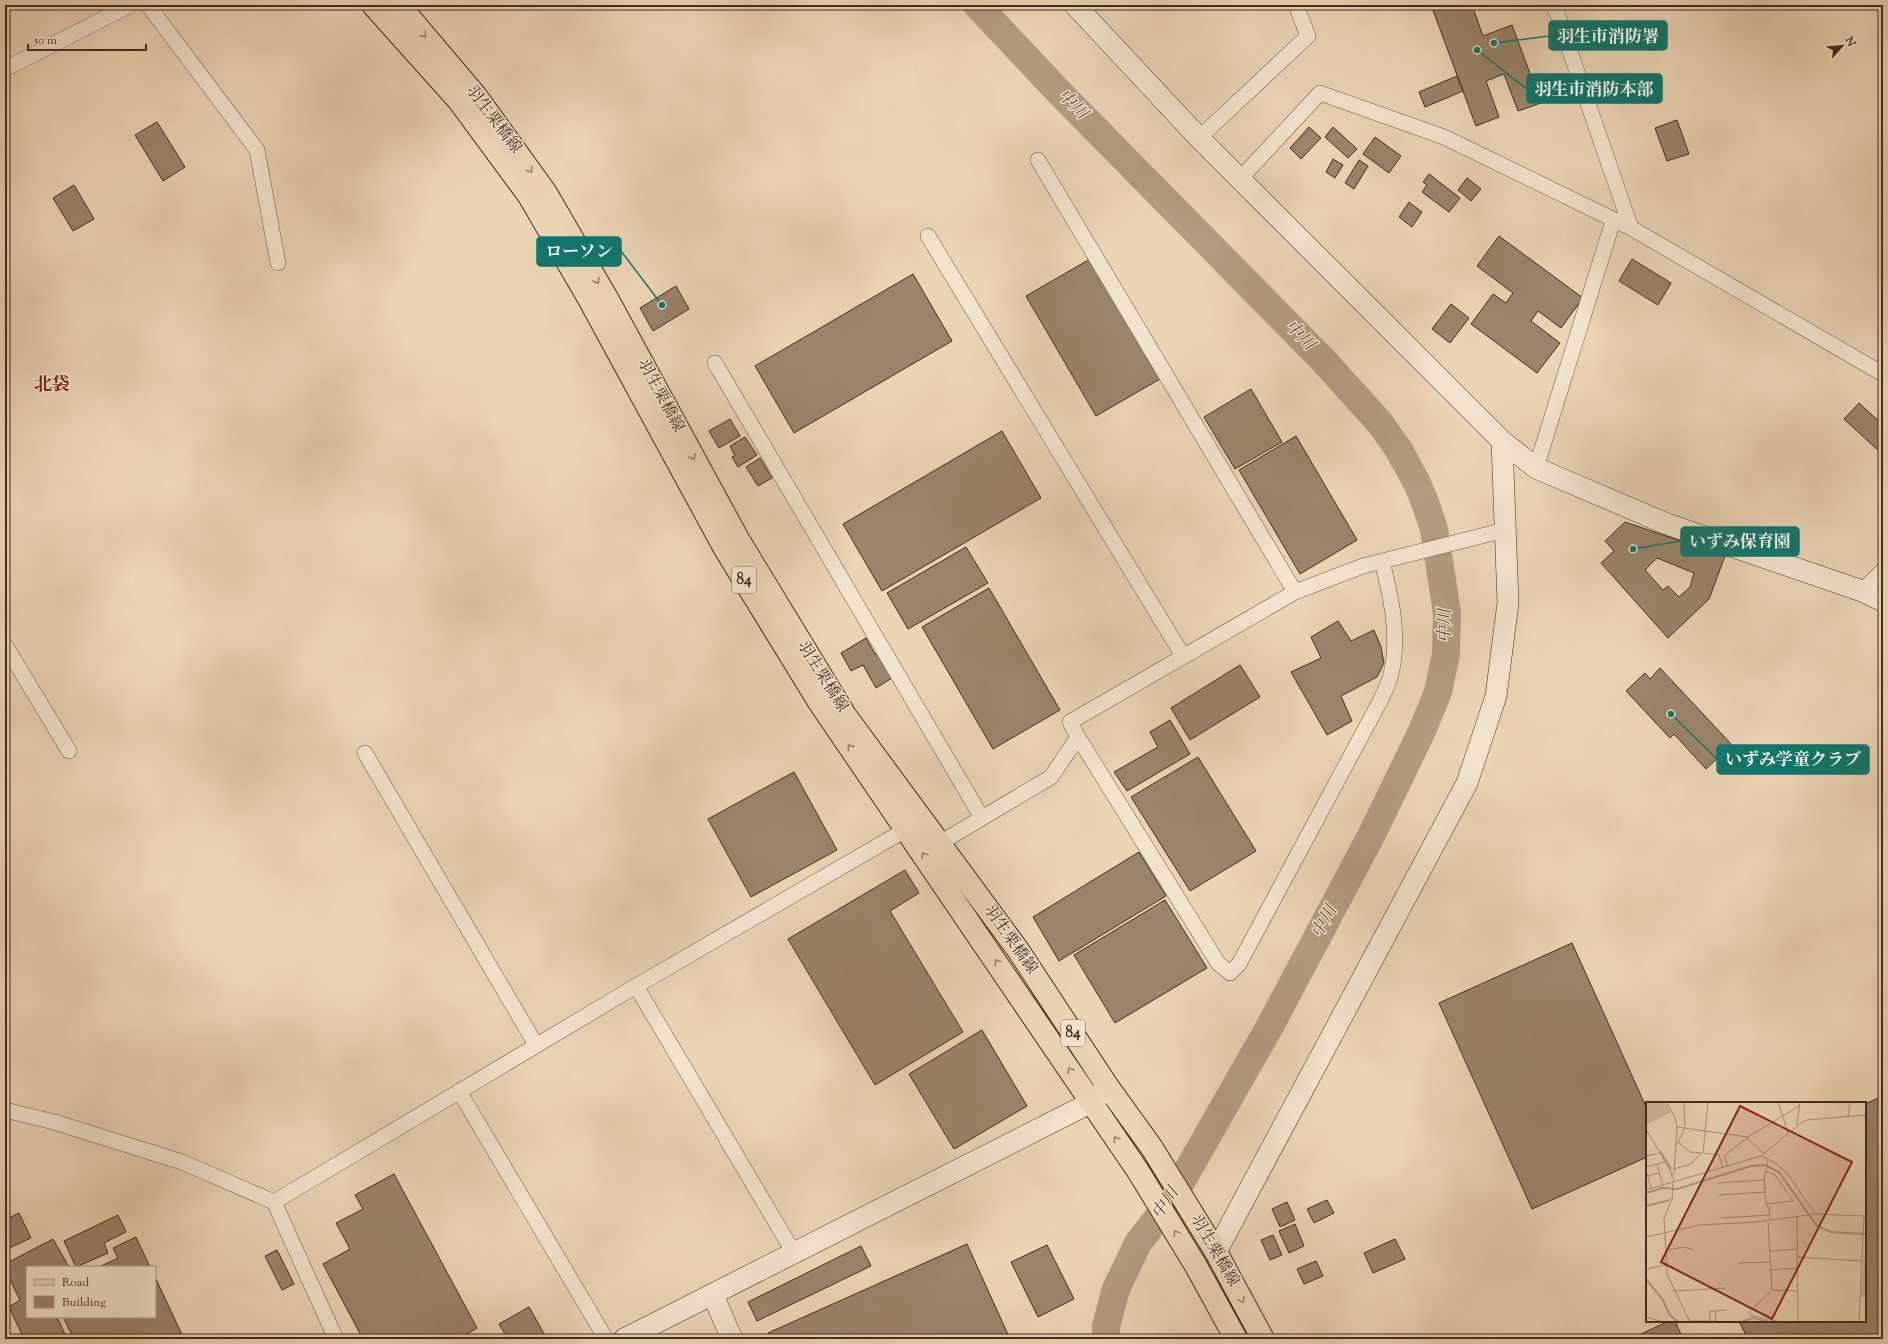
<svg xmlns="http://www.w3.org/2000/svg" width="1888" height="1344" viewBox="0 0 1888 1344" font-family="'Sorts Mill Goudy','Noto Serif JP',serif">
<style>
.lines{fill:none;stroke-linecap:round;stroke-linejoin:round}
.river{stroke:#b29b82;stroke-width:28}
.building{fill:#9a846d;stroke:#432d1e;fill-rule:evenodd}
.street-casing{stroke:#6d5744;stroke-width:16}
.secondary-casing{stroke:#432d1e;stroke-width:22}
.primary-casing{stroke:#432d1e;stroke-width:24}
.street{stroke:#f2e3cf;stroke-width:15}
.secondary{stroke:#f2e3cf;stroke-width:21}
.primary{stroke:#ebd4b5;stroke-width:22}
.oneway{stroke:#97806a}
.labels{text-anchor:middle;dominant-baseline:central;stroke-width:3;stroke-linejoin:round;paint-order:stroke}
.shield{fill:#f2e3cf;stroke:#786453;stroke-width:1}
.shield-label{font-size:15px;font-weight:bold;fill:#432d1e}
.street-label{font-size:16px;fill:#432d1e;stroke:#f2e3cf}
.water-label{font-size:17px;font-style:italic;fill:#5f4837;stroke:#f2e3cf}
.quarter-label{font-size:18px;font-weight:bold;fill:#7a1f14;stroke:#f2e3cf}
.inset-river{fill:none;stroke:#b29b82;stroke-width:2}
.inset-road{fill:none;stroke:#a89179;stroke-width:1}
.view{fill:#8f2418;fill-opacity:0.15;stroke:#8f2418;stroke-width:2}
.inset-edge{fill:none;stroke:#432d1e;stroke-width:2}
.leader{fill:none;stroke:#0f766e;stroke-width:1.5}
.callout-dot{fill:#0f766e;stroke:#f2e3cf;stroke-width:1.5}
.callout{fill:#0f766e;stroke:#0f766e;stroke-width:1.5}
.callout-label{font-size:17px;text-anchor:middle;font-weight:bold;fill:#fff}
</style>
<rect width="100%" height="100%" fill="#ebd4b5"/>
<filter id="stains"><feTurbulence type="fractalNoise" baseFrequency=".005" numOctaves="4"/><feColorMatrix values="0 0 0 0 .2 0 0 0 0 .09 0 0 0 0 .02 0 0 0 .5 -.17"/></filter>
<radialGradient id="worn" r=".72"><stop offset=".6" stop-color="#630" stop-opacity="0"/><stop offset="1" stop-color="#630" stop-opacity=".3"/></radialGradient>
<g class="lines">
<!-- river -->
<path class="river" d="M 977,5 L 1056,89 L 1323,360 L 1380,423 L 1399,450 L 1417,483 L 1426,505 L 1434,529 L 1447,613 L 1446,654 L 1438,692 L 1422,731 L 1372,834 L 1270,1026 L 1169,1203 L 1138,1243 L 1116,1289 L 1106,1326 L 1106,1339"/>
</g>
<!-- building -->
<path class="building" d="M 1431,5 L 1472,5 L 1483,36 L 1512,25 L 1541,103 L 1518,111 L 1504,74 L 1486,81 L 1499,117 L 1476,126 Z
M 1457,76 L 1463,91 L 1425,107 L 1419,92 Z
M 1677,120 L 1689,154 L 1667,161 L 1655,128 Z
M 157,122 L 185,167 L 163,181 L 135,135 Z
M 1309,127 L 1321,138 L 1301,159 L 1290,148 Z
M 1333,127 L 1357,149 L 1348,158 L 1325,137 Z
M 1375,137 L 1401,156 L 1389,173 L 1363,154 Z
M 1333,159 L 1343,165 L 1335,178 L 1326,172 Z
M 1359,160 L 1368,166 L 1354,189 L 1345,183 Z
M 1429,174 L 1460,198 L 1449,212 L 1422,192 L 1427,185 L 1423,182 Z
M 1467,178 L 1481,189 L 1471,201 L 1458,190 Z
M 74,185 L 94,219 L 73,231 L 53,198 Z
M 1409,202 L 1422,212 L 1412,227 L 1399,217 Z
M 1499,236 L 1583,298 L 1561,328 L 1538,311 L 1531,321 L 1560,343 L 1537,373 L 1471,324 L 1493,294 L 1506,303 L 1513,293 L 1477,266 Z
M 1090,259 L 1160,379 L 1096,416 L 1026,296 Z
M 1632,259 L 1671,283 L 1658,305 L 1619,281 Z
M 913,274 L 952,341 L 794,433 L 755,366 Z
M 676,286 L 689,309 L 653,331 L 640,308 Z
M 1451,304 L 1469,318 L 1450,343 L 1432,329 Z
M 1251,389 L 1282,442 L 1235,469 L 1204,417 Z
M 1859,403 L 1883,425 L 1883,448 L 1880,452 L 1844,419 Z
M 730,419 L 740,436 L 719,448 L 709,431 Z
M 1002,431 L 1041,498 L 882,591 L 843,524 Z
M 1296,436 L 1357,540 L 1300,574 L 1239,470 Z
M 745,437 L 757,455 L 738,467 L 732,457 L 735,456 L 730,446 Z
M 760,458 L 772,478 L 758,486 L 746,467 Z
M 1625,522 L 1725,556 L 1709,599 L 1668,638 L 1601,563 L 1614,551 L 1605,541 ZM 1657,558 L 1694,573 L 1690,587 L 1679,597 L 1668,586 L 1663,590 L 1645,570 Z
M 966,547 L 988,583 L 908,629 L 887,593 Z
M 989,588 L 1060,710 L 993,749 L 922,627 Z
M 1338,621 L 1351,641 L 1374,630 L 1381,647 L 1384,663 L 1377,677 L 1341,696 L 1352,721 L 1327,735 L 1291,672 L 1321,658 L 1311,637 Z
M 866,638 L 875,654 L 878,653 L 892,678 L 876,688 L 863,665 L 851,671 L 841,653 Z
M 1240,665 L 1260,697 L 1190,740 L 1171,708 Z
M 1660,668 L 1732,745 L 1706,769 L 1674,734 L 1670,738 L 1626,691 L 1645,673 L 1650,679 Z
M 1170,720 L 1190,754 L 1127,791 L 1114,772 L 1158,747 L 1150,732 Z
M 1198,757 L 1256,851 L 1190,891 L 1131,797 Z
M 794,772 L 837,850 L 751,897 L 708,819 Z
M 1139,852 L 1166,896 L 1059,961 L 1033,917 Z
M 905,870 L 919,893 L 890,911 L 963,1032 L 875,1085 L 788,939 Z
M 1165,900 L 1207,968 L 1115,1023 L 1074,955 Z
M 1572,943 L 1647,1109 L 1647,1157 L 1532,1209 L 1439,1003 Z
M 982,1030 L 1027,1106 L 954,1149 L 909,1074 Z
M 1883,1096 L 1883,1339 L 1748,1339 L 1739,1321 L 1865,1321 L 1865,1104 Z
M 394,1174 L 477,1328 L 458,1339 L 363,1339 L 323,1264 L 350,1249 L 336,1223 L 363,1209 L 355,1195 Z
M 1327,1200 L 1334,1213 L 1314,1223 L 1307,1209 Z
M 1287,1202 L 1295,1220 L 1280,1227 L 1272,1209 Z
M 19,1213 L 31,1238 L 5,1250 L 5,1220 Z
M 118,1215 L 126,1232 L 104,1243 L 108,1253 L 76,1267 L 64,1241 Z
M 1295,1224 L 1304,1246 L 1289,1253 L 1279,1231 Z
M 1273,1235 L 1282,1255 L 1270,1260 L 1261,1240 Z
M 136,1237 L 150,1267 L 99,1267 L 118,1258 L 113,1248 Z
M 53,1239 L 69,1267 L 27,1267 L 27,1317 L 57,1317 L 67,1339 L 24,1339 L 9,1307 L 20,1300 L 5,1270 L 5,1264 Z
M 1395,1239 L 1405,1259 L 1373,1273 L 1364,1253 Z
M 967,1244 L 1010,1339 L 771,1339 L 768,1333 Z
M 1047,1245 L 1074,1299 L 1038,1317 L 1011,1262 Z
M 861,1246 L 871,1266 L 757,1321 L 748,1302 Z
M 277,1250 L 294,1284 L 282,1290 L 265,1256 Z
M 1316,1261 L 1323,1276 L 1304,1284 L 1297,1269 Z
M 155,1277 L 184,1339 L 74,1339 L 63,1317 L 155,1317 Z
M 529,1307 L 547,1339 L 508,1339 L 499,1324 Z
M 1669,1321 L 1675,1321 L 1683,1339 L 1630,1339 Z"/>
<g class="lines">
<defs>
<path id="street" d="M 148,5 L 257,150 L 278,263
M 5,69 L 130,5
M 1199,138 L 1308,36 L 1296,5
M 1038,160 L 1295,592
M 1240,179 L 1320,93 L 1444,137 L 1631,228 L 1554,5
M 1631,228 L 1883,374
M 928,236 L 1183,656
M 715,363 L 982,818
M 1536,468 L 1613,221
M 1862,591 L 1883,570
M 5,645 L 69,751
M 1078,737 L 1218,963 L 1230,973 L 1239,964 L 1378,705 C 1383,695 1389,684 1391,674 C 1400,636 1391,597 1382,561
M 365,753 L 536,1045
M 940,843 L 1051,777 L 1078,737 L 1070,722 L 1295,592 L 1363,566 L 1505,530
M 636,986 L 794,1253
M 459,1091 L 606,1339
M 5,1110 L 54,1122 L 182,1162 L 274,1202 L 336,1339
M 274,1202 L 636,986 L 907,829"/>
<path id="secondary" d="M 1075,5 L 1199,138 L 1502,441 L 1536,468 L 1667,524 L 1862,591 L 1883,601
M 1216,1252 L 1467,783 L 1496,696 L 1508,603 L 1502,441
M 713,1295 L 732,1339
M 624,1339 L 1092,1102 L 1103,1091"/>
<path id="primary" d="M 373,5 L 459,101 L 529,196 L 589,299 L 725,549 L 819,702 L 1138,1171 L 1196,1266 L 1236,1339
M 399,5 L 476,96 L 546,193 L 608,300 L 738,539 L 845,715 L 1018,950 L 1108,1087 L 1152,1148 L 1216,1252 L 1263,1339"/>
</defs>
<!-- street casing -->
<use href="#street" class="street-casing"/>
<!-- secondary casing -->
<use href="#secondary" class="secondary-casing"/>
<!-- primary casing -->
<use href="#primary" class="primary-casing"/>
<!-- street -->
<use href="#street" class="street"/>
<!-- secondary -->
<use href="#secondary" class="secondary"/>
<!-- primary -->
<use href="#primary" class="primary"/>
</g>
<!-- one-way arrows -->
<defs><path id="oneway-chevron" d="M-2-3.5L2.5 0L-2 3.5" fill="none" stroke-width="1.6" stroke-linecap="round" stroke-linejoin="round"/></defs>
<g class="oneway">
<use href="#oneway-chevron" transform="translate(424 35) rotate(49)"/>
<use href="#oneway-chevron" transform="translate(530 170) rotate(54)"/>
<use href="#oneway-chevron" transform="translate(597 281) rotate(60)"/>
<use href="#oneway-chevron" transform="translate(693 457) rotate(62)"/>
<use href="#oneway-chevron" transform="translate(850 747) rotate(-125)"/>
<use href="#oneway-chevron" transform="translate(924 855) rotate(-124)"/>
<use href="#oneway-chevron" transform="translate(997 962) rotate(-124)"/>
<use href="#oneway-chevron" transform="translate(1070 1070) rotate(-124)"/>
<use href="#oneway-chevron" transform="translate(1116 1139) rotate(-124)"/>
<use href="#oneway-chevron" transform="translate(1176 1233) rotate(-121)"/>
<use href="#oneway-chevron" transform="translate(1242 1300) rotate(62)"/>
</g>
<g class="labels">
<!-- shield labels -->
<g class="shield">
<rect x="732" y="567" width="24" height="26" rx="3"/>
<rect x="1061" y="1020" width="24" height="26" rx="3"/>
</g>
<g class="shield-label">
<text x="744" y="580">84</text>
<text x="1073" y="1033">84</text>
</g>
<!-- street labels -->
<g class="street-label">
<text transform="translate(493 120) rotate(53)">羽生栗橋線</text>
<text transform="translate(660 396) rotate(62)">羽生栗橋線</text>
<text transform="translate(822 677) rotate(58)">羽生栗橋線</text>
<text transform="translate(1010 940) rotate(55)">羽生栗橋線</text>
<text transform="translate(1214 1251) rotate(60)">羽生栗橋線</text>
</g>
<!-- water labels -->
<g class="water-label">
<text transform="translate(1072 105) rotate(45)">中川</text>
<text transform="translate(1299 336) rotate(45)">中川</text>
<text transform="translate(1446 626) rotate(-90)">中川</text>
<text transform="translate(1325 922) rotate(-62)">中川</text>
<text transform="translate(1166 1204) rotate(-56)">中川</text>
</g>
<!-- quarter labels -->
<g class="quarter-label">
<text x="52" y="386">北袋</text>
</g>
</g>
<!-- overview -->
<g transform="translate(1646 1102)">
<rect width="220" height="220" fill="#ebd4b5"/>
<path d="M 0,0 L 19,0 L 25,10 L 0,23 ZM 218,150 L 220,163 L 220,195 L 215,195 Z" fill="#ceb89b"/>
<path class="inset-river" d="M 14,49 L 25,67M 0,91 L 17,86 L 31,87 L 105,64 L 119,63 L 133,70 L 171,124 L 185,130 L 220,132M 0,104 L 24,98M 0,177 L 17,198 L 23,212 L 32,220M 95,220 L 107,216 L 123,220"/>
<path class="inset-road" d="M 20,0 L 29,15 L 31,25 L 28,72 L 26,73M 62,0 L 57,51 L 73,53 L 77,66M 132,0 L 142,31M 202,14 L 204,0M 151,23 L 154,0M 31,25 L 102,35 L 78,54 L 82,65M 0,27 L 24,68 L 28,80M 102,35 L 153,4M 101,36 L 118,52M 32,40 L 44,50 L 56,51M 30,44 L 39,26 L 38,0M 0,54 L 13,51M 115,54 L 128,60 L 141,71 L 169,112M 122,58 L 118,78 L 120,102 L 123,106 L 124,118M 11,62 L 17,84M 0,65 L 19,60M 28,67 L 45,62 L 55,51M 0,68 L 5,86M 119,69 L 129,73 L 147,99 L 121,102M 0,74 L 13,71M 27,81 L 26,97 L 18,116 L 21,172 L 44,220M 72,81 L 118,78M 0,88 L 115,54 L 155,21 L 161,18 L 220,13M 73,93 L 119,90M 151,114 L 152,220M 75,116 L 124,113M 122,120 L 126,188M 0,135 L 54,123 L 110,120 L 170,112 L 220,114M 21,148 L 38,145 L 48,148M 123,149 L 152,147M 152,155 L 216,159M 92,161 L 124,160M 124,168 L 152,166M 0,170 L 4,166 L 21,163M 27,189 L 80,186M 69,209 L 81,208M 0,215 L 17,220M 44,219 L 70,219 L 69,209 L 64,209 L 64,218M 134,220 L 104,213 L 103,210 L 126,188 L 152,189M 213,220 L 218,114"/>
<path class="view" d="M 94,4 L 206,60 L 126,217 L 15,160 Z"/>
<rect width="220" height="220" class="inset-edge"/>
</g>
<!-- callouts -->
<path class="leader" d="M1494 43L1549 36M1477 50L1527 89M662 305L621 251M1633 549L1681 541M1671 714L1717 759"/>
<g class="callout-dot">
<circle cx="1494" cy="43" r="4"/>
<circle cx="1477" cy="50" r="4"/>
<circle cx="662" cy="305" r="4"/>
<circle cx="1633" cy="549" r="4"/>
<circle cx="1671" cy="714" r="4"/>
</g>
<g class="callout">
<rect x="1549" y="21" width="118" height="29" rx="4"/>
<rect x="1527" y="74" width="135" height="29" rx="4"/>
<rect x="537" y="237" width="84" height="29" rx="4"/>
<rect x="1681" y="527" width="118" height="29" rx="4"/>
<rect x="1717" y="745" width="152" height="29" rx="4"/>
</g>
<g class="callout-label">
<text x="1608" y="42">羽生市消防署</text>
<text x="1594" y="95">羽生市消防本部</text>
<text x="579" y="257">ローソン</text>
<text x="1740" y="547">いずみ保育園</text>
<text x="1793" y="765">いずみ学童クラブ</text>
</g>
<!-- margin -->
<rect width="1888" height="1344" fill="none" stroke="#ebd4b5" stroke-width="20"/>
<rect x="6" y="6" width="1876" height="1332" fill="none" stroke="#432d1e" stroke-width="2"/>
<rect x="10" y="10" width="1868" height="1324" fill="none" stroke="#432d1e"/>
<!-- legend -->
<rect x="26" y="1266" width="130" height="52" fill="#f2e3cf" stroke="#ac9a88"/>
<rect x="34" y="1279" width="20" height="6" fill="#ebd4b5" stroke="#ac9a88"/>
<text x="62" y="1286" font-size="12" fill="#432d1e">Road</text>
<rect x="34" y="1296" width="20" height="12" fill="#9a846d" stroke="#ac9a88"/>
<text x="62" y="1306" font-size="12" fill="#432d1e">Building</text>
<!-- north arrow -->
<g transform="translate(1842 46) rotate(63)" stroke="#f2e3cf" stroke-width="3" paint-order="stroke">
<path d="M0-3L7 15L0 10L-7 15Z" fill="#432d1e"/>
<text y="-6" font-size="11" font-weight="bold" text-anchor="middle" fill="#432d1e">N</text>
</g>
<!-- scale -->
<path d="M28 44v6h118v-6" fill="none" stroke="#432d1e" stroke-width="2"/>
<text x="34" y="44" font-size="12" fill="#432d1e" stroke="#f2e3cf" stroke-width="3" paint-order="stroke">50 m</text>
<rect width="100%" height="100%" filter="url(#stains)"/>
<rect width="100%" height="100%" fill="url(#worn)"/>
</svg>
